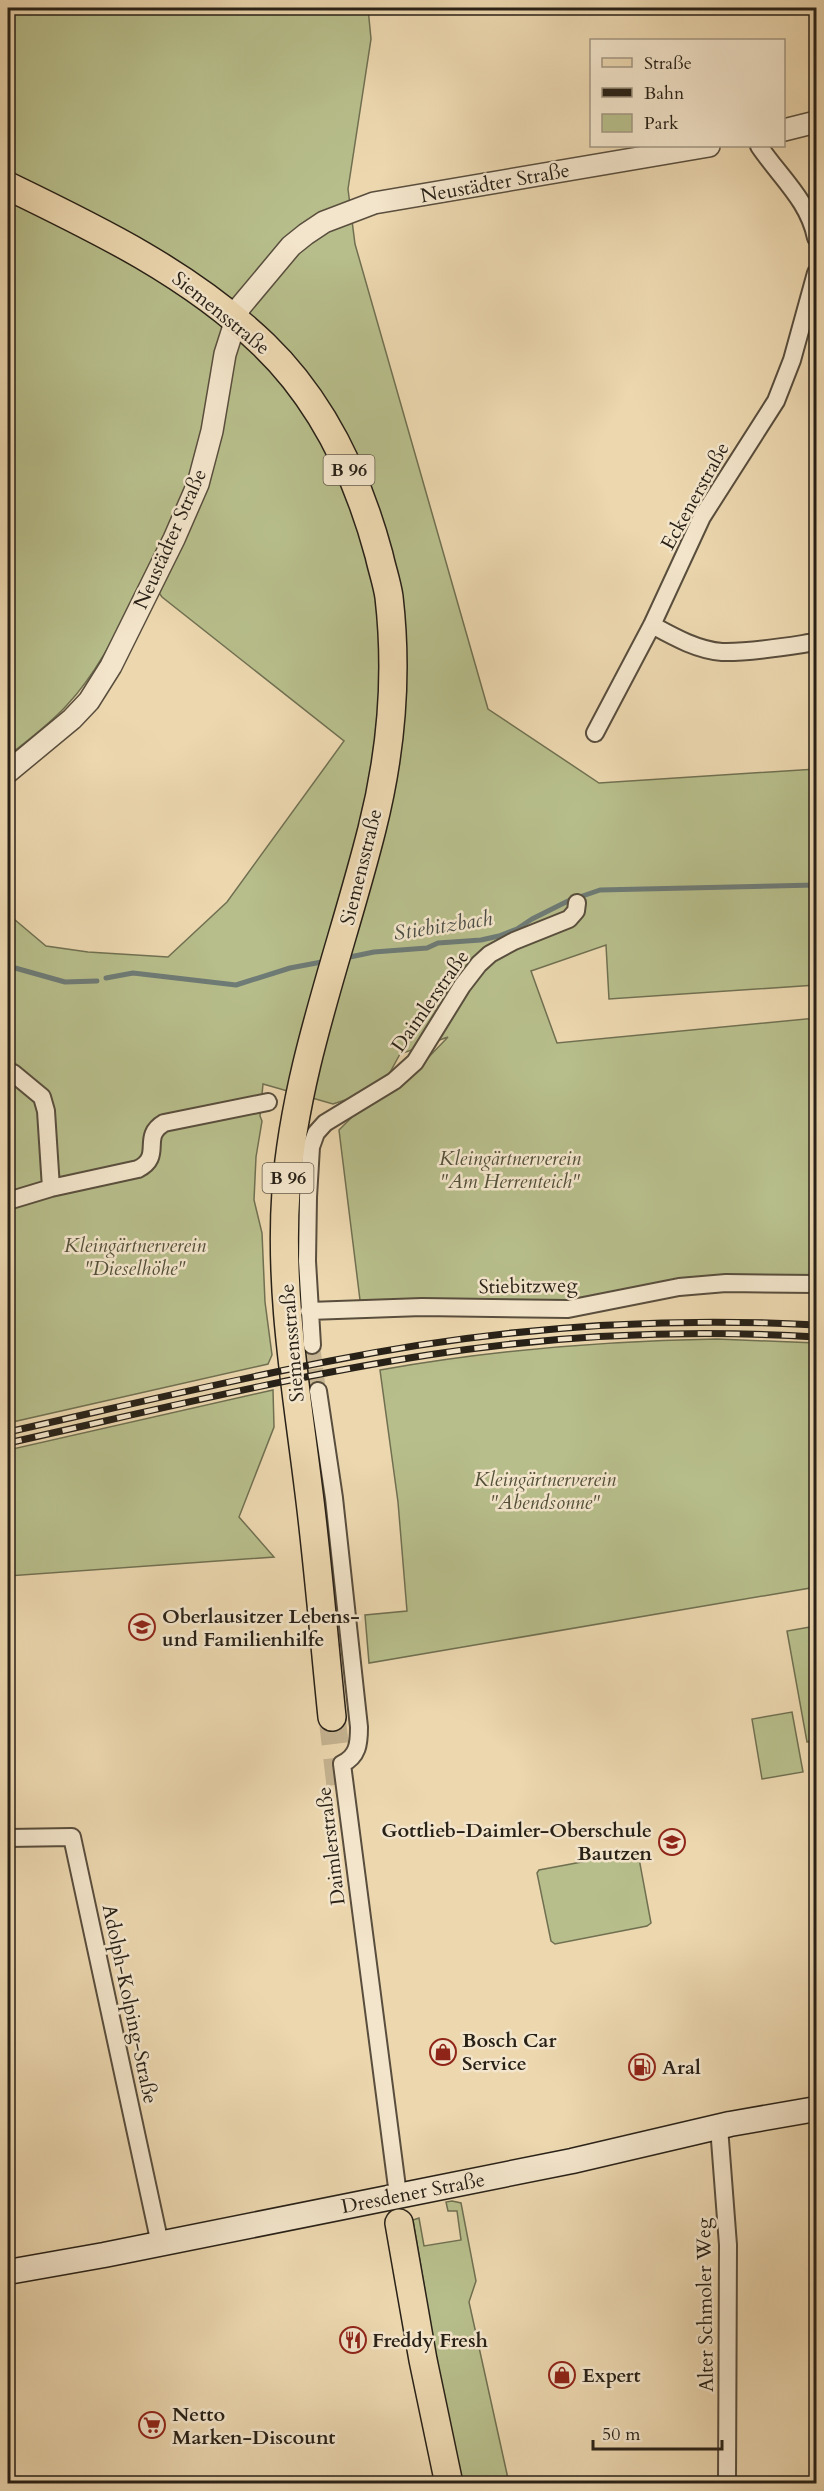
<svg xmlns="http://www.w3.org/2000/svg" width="824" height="2491" viewBox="0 0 824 2491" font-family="Cardo,serif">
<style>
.green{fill:#b7be8b;stroke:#707051;stroke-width:1.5}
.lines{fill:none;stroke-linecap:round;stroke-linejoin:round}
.stream{stroke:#6e7b76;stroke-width:5}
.minor-tunnel{stroke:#c5b391;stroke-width:16;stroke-dasharray:16 8;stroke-linecap:butt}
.primary-tunnel{stroke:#c5b391;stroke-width:27;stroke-dasharray:27 14;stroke-linecap:butt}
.minor-casing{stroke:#594e3d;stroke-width:20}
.tertiary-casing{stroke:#594e3d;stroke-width:24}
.secondary-casing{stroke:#282117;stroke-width:27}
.primary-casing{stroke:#282117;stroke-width:30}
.minor{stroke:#f3e5cb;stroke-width:16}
.tertiary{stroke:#f3e5cb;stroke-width:21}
.secondary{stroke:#f3e5cb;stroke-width:24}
.primary{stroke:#ecd7af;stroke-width:27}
.rail-casing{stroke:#282117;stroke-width:7}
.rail{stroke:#f3e5cb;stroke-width:4.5;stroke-dasharray:14;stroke-linecap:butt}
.labels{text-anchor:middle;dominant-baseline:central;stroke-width:5;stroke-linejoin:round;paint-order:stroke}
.shield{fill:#f3e5cb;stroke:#655c4d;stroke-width:1.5}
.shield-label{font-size:18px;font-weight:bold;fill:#282117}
.street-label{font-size:20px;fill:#282117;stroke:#f3e5cb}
.park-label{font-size:20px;font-style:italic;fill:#53503a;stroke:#f3e5cb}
.poi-label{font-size:20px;font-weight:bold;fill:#282117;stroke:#f3e5cb;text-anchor:start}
.water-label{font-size:21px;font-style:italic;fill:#4b4e47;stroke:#f3e5cb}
</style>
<rect width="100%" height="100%" fill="#ecd7af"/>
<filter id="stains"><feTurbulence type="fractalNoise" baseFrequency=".00333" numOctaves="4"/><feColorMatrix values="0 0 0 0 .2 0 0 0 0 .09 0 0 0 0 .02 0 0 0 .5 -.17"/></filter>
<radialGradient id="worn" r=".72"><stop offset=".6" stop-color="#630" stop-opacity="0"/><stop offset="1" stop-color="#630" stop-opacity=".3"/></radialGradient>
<!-- green -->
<path class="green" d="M 8,8 L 368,8 L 371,39 L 348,189 L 355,244 L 488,709 L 599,783 L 816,769 L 816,985 L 609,999 L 606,945 L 531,971 L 557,1043 L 816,1018 L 816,1281 L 579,1304 L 524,1307 L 360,1300 L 339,1130 L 357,1112 L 401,1086 L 448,1037 L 400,1054 L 388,1076 L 363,1094 L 333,1104 L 263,1084 L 260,1116 L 262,1121 L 256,1157 L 254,1200 L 262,1233 L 265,1302 L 272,1355 L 268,1364 L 8,1423 L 8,914 L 46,946 L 88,952 L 168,957 L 227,902 L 344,741 L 162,597 L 146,575 C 123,619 101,669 67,705 C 50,724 28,740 8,756 Z
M 717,1339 L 816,1343 L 816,1587 L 369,1663 L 365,1615 L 407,1611 L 398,1502 L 380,1370 C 492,1350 604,1341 717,1339 Z
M 273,1390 L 274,1427 L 239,1517 L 274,1557 L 8,1576 L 8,1450 Z
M 816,1626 L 816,1741 L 807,1742 L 787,1631 Z
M 792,1712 L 803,1772 L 762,1779 L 752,1719 Z
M 635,1852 L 638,1853 L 651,1923 L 647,1926 L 555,1944 L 551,1941 L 537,1873 L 539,1870 Z
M 452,2201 L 461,2203 L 476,2281 L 469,2302 L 509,2483 L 463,2483 L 424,2311 L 425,2291 L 413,2220 L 419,2218 L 424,2246 L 461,2240 L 457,2211 L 448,2211 L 446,2202 Z"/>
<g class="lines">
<!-- stream -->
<path class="stream" d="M 345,958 L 374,952 L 427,948 L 438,943 L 481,940 L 499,936 L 517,929 L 532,919 L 568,901 L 600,890 L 816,885
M 8,966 L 65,982 L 97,981
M 106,978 L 133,973 L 236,985 L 290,968 L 327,961"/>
<!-- minor-tunnel -->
<path class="minor-tunnel" d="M 312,1345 L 318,1391"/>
<!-- primary-tunnel -->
<path class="primary-tunnel" d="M 332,1717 L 341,1794"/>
<defs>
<path id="minor" d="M 759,146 C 779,176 809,201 816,238
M 652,625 C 674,637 697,650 722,652 C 750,653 789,646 816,642
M 595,733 L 652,625 L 702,517 L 776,401 L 792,360 L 816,273
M 8,1077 L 13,1073 L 42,1097 L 46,1111 L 51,1188
M 8,1201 L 51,1188 L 138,1169 C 164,1156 140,1137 164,1123 L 268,1102
M 309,1311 L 422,1307 L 568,1309 L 679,1287 L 726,1283 L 816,1284
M 312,1345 L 307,1261 L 308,1197 L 311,1147 L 316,1133 L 325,1123 L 394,1081 L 415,1062 L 462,986 L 479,964 L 490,954 L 514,941 L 569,919 L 576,911 L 577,903
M 318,1391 L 334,1498 L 359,1727 C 359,1744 358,1756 342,1764 L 398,2195
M 8,1838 L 72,1837 L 160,2244
M 719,2127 L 728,2245 L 727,2484"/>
<path id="tertiary" d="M 784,130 L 816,122
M 8,772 L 72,719 L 89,701 L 111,666 L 174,539 L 198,484 L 212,431 L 225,354 L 240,307 L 291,246 L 306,234 L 324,222 L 374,203 L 709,146"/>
<path id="secondary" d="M 8,2272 L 104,2255 L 572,2161 L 730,2124 L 816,2109"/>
<path id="primary" d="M 8,186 C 99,230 190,274 264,345 C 323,402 358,477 379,555 C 382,569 387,583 389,597 C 398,675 391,754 372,829 C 342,949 295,1068 286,1191 C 279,1290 296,1388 308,1485 C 318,1562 324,1640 332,1717
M 399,2223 L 423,2360 L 449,2484"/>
</defs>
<!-- minor casing -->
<use href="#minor" class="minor-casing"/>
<!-- tertiary casing -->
<use href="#tertiary" class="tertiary-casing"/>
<!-- secondary casing -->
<use href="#secondary" class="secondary-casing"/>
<!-- primary casing -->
<use href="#primary" class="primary-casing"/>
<!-- minor -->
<use href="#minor" class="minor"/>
<!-- tertiary -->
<use href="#tertiary" class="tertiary"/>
<!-- secondary -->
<use href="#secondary" class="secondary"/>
<!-- primary -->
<use href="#primary" class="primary"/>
<defs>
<path id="rail" d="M 8,1432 C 115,1408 222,1382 330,1361 C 489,1329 654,1316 816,1325
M 8,1443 C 147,1412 287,1377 428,1355 C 557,1335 687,1329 816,1337"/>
</defs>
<!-- rail casing -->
<use href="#rail" class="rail-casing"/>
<!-- rail -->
<use href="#rail" class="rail"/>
</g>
<!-- icons -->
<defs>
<symbol id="school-ring" viewBox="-11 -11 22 22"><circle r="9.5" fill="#f3e5cb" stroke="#8f2418" stroke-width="1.5"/><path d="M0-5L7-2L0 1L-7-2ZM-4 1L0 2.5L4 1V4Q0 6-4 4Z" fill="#8f2418"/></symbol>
<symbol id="shop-ring" viewBox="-11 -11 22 22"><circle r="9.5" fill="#f3e5cb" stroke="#8f2418" stroke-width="1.5"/><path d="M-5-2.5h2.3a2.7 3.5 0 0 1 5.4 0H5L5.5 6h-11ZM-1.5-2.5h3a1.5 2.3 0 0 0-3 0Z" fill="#8f2418"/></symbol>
<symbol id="fuel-ring" viewBox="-11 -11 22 22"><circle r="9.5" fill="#f3e5cb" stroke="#8f2418" stroke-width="1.5"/><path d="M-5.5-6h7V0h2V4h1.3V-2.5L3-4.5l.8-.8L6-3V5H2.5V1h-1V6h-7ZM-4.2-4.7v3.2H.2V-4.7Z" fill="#8f2418"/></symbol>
<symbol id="restaurant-ring" viewBox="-11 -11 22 22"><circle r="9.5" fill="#f3e5cb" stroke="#8f2418" stroke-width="1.5"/><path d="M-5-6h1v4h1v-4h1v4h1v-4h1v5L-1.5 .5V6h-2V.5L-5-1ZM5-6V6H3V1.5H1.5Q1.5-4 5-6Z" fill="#8f2418"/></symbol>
<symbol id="supermarket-ring" viewBox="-11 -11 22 22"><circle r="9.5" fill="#f3e5cb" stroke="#8f2418" stroke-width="1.5"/><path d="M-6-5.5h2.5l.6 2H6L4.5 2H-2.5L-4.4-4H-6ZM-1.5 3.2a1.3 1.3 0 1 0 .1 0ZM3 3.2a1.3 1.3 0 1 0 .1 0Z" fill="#8f2418"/></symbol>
</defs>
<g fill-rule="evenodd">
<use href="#school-ring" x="127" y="1612" width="30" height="30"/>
<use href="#school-ring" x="657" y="1827" width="30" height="30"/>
<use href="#shop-ring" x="428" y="2037" width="30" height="30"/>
<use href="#fuel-ring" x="627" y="2052" width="30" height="30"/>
<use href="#restaurant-ring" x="338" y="2325" width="30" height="30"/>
<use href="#shop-ring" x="547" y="2360" width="30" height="30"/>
<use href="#supermarket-ring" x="137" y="2410" width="30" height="30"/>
</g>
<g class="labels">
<!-- shield labels -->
<g class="shield">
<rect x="323.5" y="455" width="51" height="30" rx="4.5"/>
<rect x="262.5" y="1163" width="51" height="30" rx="4.5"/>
</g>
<g class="shield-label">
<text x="349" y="470">B 96</text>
<text x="288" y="1178">B 96</text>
</g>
<!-- street labels -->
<g class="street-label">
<text transform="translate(495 183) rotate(-10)">Neustädter Straße</text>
<text transform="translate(221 313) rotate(39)">Siemensstraße</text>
<text transform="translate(695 496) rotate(-61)">Eckenerstraße</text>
<text transform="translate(170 539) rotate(-66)">Neustädter Straße</text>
<text transform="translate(361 867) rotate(-76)">Siemensstraße</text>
<text transform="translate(430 1001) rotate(-55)">Daimlerstraße</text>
<text transform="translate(528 1286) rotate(-1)">Stiebitzweg</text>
<text transform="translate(292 1343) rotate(-95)">Siemensstraße</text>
<text transform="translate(331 1846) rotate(-97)">Daimlerstraße</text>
<text transform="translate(130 2004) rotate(78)">Adolph-Kolping-Straße</text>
<text transform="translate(413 2193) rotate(-11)">Dresdener Straße</text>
<text transform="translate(705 2305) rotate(-91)">Alter Schmoler Weg</text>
</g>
<!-- park labels -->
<g class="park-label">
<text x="510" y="1158">Kleingärtnerverein<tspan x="510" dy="23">"Am Herrenteich"</tspan></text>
<text x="135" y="1245">Kleingärtnerverein<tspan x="135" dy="23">"Dieselhöhe"</tspan></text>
<text x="545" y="1479">Kleingärtnerverein<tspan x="545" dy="23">"Abendsonne"</tspan></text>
</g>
<!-- poi labels -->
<g class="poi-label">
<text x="162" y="1616">Oberlausitzer Lebens-<tspan x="162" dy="23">und Familienhilfe</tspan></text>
<text x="652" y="1830" text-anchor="end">Gottlieb-Daimler-Oberschule<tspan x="652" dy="23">Bautzen</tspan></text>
<text x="462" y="2040">Bosch Car<tspan x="462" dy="23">Service</tspan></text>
<text x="662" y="2067">Aral</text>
<text x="372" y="2340">Freddy Fresh</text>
<text x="582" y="2375">Expert</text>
<text x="172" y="2414">Netto<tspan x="172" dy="23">Marken-Discount</tspan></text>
</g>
<!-- water labels -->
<g class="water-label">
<text transform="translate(443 926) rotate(-9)">Stiebitzbach</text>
</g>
</g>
<!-- margin -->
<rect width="824" height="2491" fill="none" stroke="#ecd7af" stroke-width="30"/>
<rect x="9" y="9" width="806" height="2473" fill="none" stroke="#282117" stroke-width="3"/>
<rect x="15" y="15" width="794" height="2461" fill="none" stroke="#282117" stroke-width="1.5"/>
<!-- legend -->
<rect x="590" y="39" width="195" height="108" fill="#f3e5cb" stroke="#a29783" stroke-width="1.5"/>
<rect x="602" y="58" width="30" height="9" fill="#ecd7af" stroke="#a29783" stroke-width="1.5"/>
<text x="644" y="69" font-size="18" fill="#282117">Straße</text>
<rect x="602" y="88" width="30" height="9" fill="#282117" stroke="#a29783" stroke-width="1.5"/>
<text x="644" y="99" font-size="18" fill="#282117">Bahn</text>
<rect x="602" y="114" width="30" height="18" fill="#b7be8b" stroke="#a29783" stroke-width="1.5"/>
<text x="644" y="129" font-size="18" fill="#282117">Park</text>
<!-- scale -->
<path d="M593 2440v9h129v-9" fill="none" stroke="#282117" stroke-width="3"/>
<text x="602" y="2440" font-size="18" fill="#282117" stroke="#f3e5cb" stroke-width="4.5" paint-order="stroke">50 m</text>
<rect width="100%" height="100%" filter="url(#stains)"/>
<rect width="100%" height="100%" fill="url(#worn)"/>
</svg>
